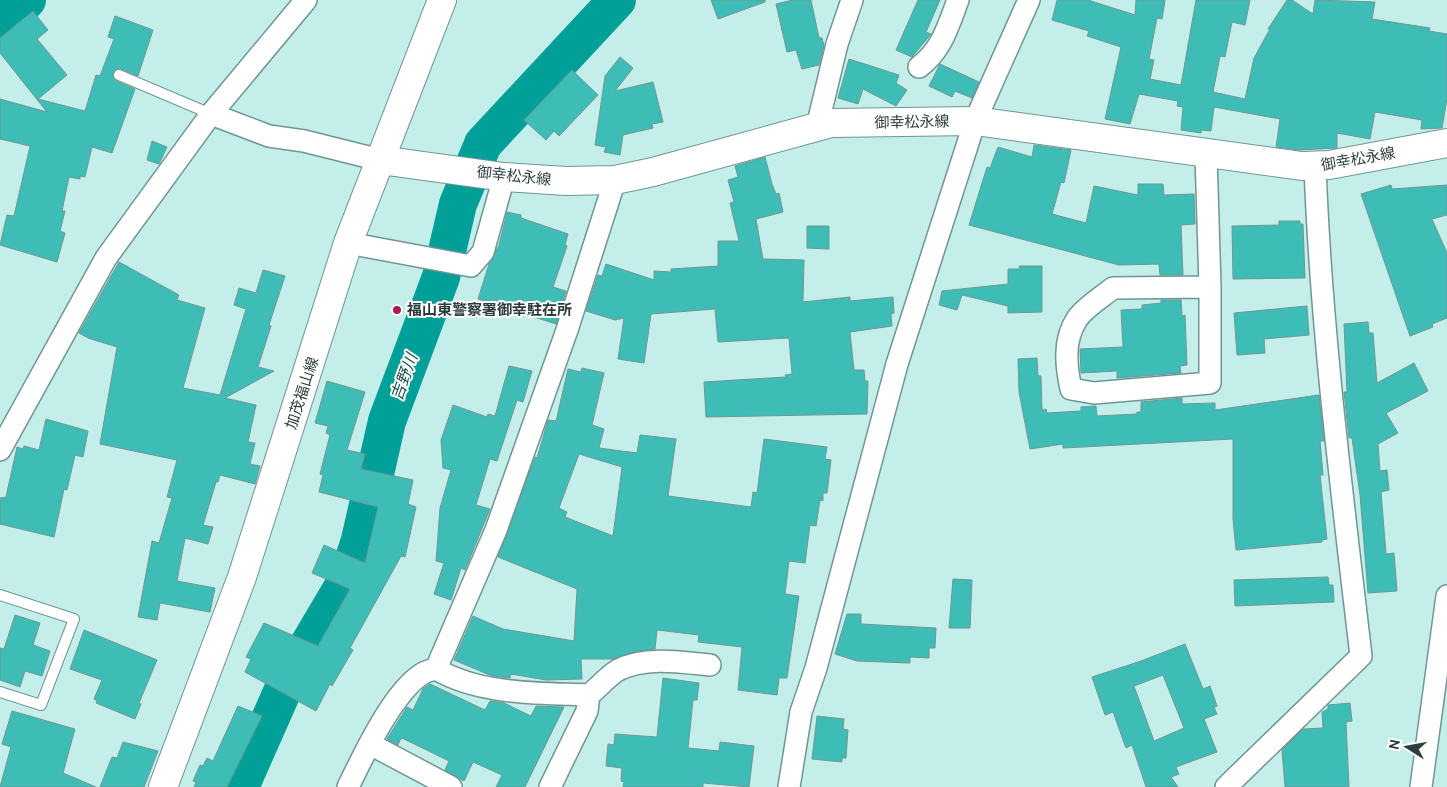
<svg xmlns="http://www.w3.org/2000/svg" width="1447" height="787" viewBox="0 0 1447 787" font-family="Cabin,'Noto Sans JP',sans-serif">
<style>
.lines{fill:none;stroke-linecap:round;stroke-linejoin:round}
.river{stroke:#009f98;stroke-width:38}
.building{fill:#3ebdb6;stroke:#6f9794;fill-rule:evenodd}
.lane-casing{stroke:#6f9693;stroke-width:12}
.street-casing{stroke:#6f9693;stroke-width:24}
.secondary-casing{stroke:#6f9693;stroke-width:30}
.lane{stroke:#fff;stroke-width:10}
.street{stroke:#fff;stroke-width:21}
.secondary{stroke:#fff;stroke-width:28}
.poi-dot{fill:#ad1c4f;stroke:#fff;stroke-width:2}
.labels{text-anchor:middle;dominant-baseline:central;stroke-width:4;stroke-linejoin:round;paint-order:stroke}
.street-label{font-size:15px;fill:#2d3d3c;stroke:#fff}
.poi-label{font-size:15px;font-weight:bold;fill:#2d3d3c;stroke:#fff;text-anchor:start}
.water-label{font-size:16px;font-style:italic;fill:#1b514d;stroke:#fff}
</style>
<rect width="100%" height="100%" fill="#c4eeea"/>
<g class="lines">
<!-- river -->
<path class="river" d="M 0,24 L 27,0
M 240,787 L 286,683 L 347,580 L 360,540 L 387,421 L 441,277 L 458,204 L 483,144 L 617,0"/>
</g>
<!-- building -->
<path class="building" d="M 711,0 L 765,0 L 765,2 L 718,19 Z
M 793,0 L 811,0 L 819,38 L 822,38 L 824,46 L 819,65 L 802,69 L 796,50 L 787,52 L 776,4 Z
M 918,0 L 940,0 L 926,32 L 931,34 L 912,57 L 896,50 Z
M 1057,0 L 1088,0 L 1135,15 L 1136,0 L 1165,0 L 1162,19 L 1157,18 L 1149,59 L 1154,60 L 1150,79 L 1181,85 L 1196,0 L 1250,0 L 1245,25 L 1232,22 L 1225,57 L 1220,56 L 1213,92 L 1245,99 L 1254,58 L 1270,29 L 1268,29 L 1287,0 L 1292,0 L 1313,14 L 1315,0 L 1375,2 L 1372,19 L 1430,28 L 1429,31 L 1447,34 L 1447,99 L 1442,128 L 1421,129 L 1422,120 L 1375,112 L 1370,139 L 1337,133 L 1337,148 L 1299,150 L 1276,147 L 1280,119 L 1214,107 L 1211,131 L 1201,130 L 1201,133 L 1181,130 L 1183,107 L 1177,106 L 1178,101 L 1139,94 L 1130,124 L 1105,119 L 1121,47 L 1087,36 L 1089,31 L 1052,20 Z
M 33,11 L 48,30 L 37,39 L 67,75 L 38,99 L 85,111 L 96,75 L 100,76 L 114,39 L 108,37 L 115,16 L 153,30 L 138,76 L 119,68 L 113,73 L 116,81 L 135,89 L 112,153 L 92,147 L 85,177 L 80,176 L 80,179 L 69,177 L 62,211 L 65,211 L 60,231 L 65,233 L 57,262 L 0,245 L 7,215 L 14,216 L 30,146 L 0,139 L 0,99 L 47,112 L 0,53 L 0,38 Z
M 620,57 L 633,68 L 615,91 L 653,82 L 663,122 L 652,124 L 653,128 L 623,135 L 620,155 L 604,152 L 606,147 L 595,145 L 605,76 Z
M 849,59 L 899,75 L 896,83 L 907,90 L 896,106 L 863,89 L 858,104 L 838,98 Z
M 940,64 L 979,82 L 972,98 L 955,91 L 952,97 L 929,86 Z
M 572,70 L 598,95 L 559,136 L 554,131 L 546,140 L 524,120 Z
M 152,141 L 167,147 L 159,164 L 147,160 Z
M 1034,145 L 1071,150 L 1064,183 L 1061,182 L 1052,214 L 1086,223 L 1094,186 L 1138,195 L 1138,184 L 1163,184 L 1164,195 L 1194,194 L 1195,224 L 1181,225 L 1183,275 L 1160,275 L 1159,264 L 1119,265 L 969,225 L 987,167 L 990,168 L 998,147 L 1032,157 Z
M 765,157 L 772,184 L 776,194 L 779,193 L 783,212 L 756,219 L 763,259 L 804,260 L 803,302 L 850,297 L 850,301 L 893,297 L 894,313 L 891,314 L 892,326 L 850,332 L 854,370 L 864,370 L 865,381 L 868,381 L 867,414 L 706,417 L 704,382 L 786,377 L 785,375 L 792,374 L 789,338 L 718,342 L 715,309 L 651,314 L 644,363 L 618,359 L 624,318 L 615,320 L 586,311 L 598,275 L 602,276 L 606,264 L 654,280 L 654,271 L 671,272 L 671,269 L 718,266 L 718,241 L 739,241 L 730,203 L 734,202 L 728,180 L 738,177 L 735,166 Z
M 1391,185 L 1392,189 L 1447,185 L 1447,215 L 1432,219 L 1447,253 L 1447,318 L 1432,324 L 1433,327 L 1410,336 L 1361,194 Z
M 507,212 L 521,215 L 521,218 L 568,234 L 565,245 L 567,246 L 553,287 L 566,291 L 556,324 L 478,299 L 489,264 L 499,245 Z
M 1279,221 L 1300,221 L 1300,224 L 1303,224 L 1305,278 L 1233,279 L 1232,226 L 1279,225 Z
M 807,226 L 829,226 L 829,249 L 807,248 Z
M 119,262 L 179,295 L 177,300 L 205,308 L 183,388 L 220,395 L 246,309 L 234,305 L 239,288 L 256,293 L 263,270 L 285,276 L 269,325 L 271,326 L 258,367 L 274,371 L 225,398 L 256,405 L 248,442 L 255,443 L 250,464 L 260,466 L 255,484 L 220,475 L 218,482 L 216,482 L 203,525 L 213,527 L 208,544 L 185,538 L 177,581 L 215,588 L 210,612 L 160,603 L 157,620 L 138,617 L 152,541 L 159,543 L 172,498 L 167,497 L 177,460 L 100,444 L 117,347 L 88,338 L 79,333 Z
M 1019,266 L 1042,266 L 1042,312 L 1008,313 L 1008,306 L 962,295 L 957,310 L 939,305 L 942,291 L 1008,284 L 1008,269 L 1020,269 Z
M 1161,300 L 1181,300 L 1182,316 L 1185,315 L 1187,365 L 1180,366 L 1181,373 L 1117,378 L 1117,371 L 1081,373 L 1080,349 L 1123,347 L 1121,310 L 1142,309 L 1142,305 L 1161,303 Z
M 1307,306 L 1309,335 L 1264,339 L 1265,353 L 1237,355 L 1234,313 Z
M 1368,322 L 1369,333 L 1373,333 L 1377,383 L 1414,363 L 1428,391 L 1386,413 L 1398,433 L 1378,444 L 1380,471 L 1387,470 L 1389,490 L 1381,492 L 1386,554 L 1394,553 L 1397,591 L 1368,593 L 1360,495 L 1352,438 L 1349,438 L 1344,392 L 1347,392 L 1344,324 Z
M 1037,358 L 1038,376 L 1041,376 L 1042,410 L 1046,409 L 1047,413 L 1081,411 L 1081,407 L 1096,406 L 1097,416 L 1137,414 L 1137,412 L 1141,412 L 1141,402 L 1182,398 L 1182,404 L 1215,403 L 1215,410 L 1319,395 L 1324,441 L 1320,441 L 1323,475 L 1320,475 L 1327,539 L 1322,540 L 1322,542 L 1236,550 L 1233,519 L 1233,439 L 1063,448 L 1063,444 L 1030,449 L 1019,392 L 1018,359 Z
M 509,366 L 532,371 L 523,402 L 517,400 L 497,461 L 490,459 L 476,505 L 490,509 L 465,570 L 461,568 L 451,600 L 434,594 L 444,563 L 436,561 L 440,508 L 451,470 L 443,468 L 441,440 L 453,405 L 487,417 L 488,414 L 495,416 Z
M 582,368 L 604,373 L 592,425 L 604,429 L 599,448 L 637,453 L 640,435 L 676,439 L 668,496 L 751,507 L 753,492 L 757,493 L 764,439 L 827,447 L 825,459 L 831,460 L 827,493 L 823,493 L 823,501 L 820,500 L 816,526 L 810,525 L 805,563 L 789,561 L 785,594 L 799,596 L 787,678 L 779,678 L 777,695 L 738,690 L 742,647 L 698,642 L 699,635 L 657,630 L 655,649 L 637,651 L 612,659 L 581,659 L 582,679 L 546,680 L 511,674 L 510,678 L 492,676 L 454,660 L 473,616 L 503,629 L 574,641 L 577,589 L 498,557 L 535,457 L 537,458 L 548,420 L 556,421 L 568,369 L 581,372 ZM 579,454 L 622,467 L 613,536 L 565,517 L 567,512 L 559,508 Z
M 327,381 L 365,392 L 347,450 L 365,454 L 361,469 L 413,480 L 408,504 L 416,507 L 405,557 L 401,556 L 350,648 L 353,650 L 332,686 L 330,684 L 316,711 L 245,672 L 251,659 L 246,657 L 264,623 L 318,646 L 350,589 L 312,573 L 324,545 L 365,563 L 378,507 L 319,492 L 323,475 L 320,474 L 330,435 L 326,433 L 328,426 L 315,423 Z
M 46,419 L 88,431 L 83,457 L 75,455 L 67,490 L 64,489 L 54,537 L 0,524 L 0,498 L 6,497 L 17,447 L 23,449 L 24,446 L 39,450 Z
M 1328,577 L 1329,585 L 1333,585 L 1334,602 L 1235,606 L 1234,580 Z
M 953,579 L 972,580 L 970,628 L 949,628 Z
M 847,614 L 861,614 L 861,624 L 936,628 L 935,648 L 929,648 L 929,658 L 910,657 L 910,663 L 857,661 L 835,654 Z
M 15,615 L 40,623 L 33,645 L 50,651 L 42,676 L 25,671 L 20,687 L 0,680 L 0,648 L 4,649 Z
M 84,630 L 157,660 L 139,703 L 141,704 L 135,719 L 96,703 L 97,701 L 94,699 L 102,680 L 70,669 Z
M 1185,644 L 1203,689 L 1210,686 L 1217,706 L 1214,707 L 1217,714 L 1204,719 L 1217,752 L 1176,767 L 1179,774 L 1171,777 L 1178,787 L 1146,787 L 1132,745 L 1126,748 L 1113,712 L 1105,715 L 1092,677 L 1141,661 ZM 1163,675 L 1184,728 L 1154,741 L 1134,686 Z
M 663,678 L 699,683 L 697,700 L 693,700 L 688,748 L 719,751 L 720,742 L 754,746 L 749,787 L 703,783 L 703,787 L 623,787 L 624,782 L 621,781 L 622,768 L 606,766 L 608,744 L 614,745 L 615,734 L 657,737 Z
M 430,684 L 485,710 L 490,701 L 504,703 L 531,716 L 536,706 L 564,707 L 525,787 L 496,787 L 502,775 L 473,762 L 464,781 L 445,770 L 449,761 L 404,739 L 401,738 L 398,745 L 387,739 L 407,707 L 413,710 L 423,689 Z
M 1350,703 L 1352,721 L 1346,722 L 1349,787 L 1285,787 L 1282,750 L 1303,729 L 1323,728 L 1322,712 L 1328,709 L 1328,705 Z
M 238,706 L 262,716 L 227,787 L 194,787 L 196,782 L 193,781 L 200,765 L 203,766 L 207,758 L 213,761 Z
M 12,711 L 75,729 L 63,773 L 96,787 L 0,787 L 11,747 L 2,744 Z
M 817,716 L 844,719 L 843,729 L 848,730 L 846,758 L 842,758 L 842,762 L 812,759 Z
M 123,742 L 158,751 L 144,787 L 100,787 L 112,757 L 117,758 Z"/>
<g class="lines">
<defs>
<path id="lane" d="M 119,75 L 211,114
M 0,595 L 74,619 L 41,705 L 0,692"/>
<path id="street" d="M 919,67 C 942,50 948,26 958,0
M 211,114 L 269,136 L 304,141 L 380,160
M 817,127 L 837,44 L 852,0
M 1206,154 L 1210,287 L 1113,288 C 1102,297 1084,308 1077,319 C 1063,340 1066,366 1071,389 L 1094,393 L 1210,383 L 1210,287
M 348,243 L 471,266 L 483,252 L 504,177
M 0,450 L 106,258 L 211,114 L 306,0
M 436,669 C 480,695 539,693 589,695
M 370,744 L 451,787
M 348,787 C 363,756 393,692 422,674 C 426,671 432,670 436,669 L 496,530 L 567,330 L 615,180
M 550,787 L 587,711 L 589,695 C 598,688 608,676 618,670 C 645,656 682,662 710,665
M 789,787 L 801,712 L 816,668 L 897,364 L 975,121 L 1029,0
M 1226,787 L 1361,656 C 1342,493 1321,330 1315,166
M 1421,787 L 1447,596"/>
<path id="secondary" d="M 380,160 L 504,177 L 566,181 L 615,180 L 653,172 L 831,123 L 975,121 L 1302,166 L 1329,165 L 1447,143
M 163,787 L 242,577 L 348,243 L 442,0"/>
</defs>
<!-- lane casing -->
<use href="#lane" class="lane-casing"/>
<!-- street casing -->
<use href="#street" class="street-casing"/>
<!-- secondary casing -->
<use href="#secondary" class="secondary-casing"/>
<!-- lane -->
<use href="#lane" class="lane"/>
<!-- street -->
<use href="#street" class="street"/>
<!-- secondary -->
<use href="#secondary" class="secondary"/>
</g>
<!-- markers -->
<circle class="poi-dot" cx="397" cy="310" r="5"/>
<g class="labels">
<!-- street labels -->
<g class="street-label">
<text transform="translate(912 122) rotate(-1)">御幸松永線</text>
<text transform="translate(1358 159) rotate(-10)">御幸松永線</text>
<text transform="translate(514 176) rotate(6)">御幸松永線</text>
<text transform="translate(302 393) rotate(-72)">加茂福山線</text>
</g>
<!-- poi labels -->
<g class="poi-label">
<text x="407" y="310">福山東警察署御幸駐在所</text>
</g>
<!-- water labels -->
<g class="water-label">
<text transform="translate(404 377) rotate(-70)">吉野川</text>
</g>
</g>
<!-- north arrow -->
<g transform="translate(1407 747) rotate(281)" stroke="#ffffff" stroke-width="4" paint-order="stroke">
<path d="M0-4L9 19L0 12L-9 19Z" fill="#2d3d3c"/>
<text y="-8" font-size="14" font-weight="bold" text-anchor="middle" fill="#2d3d3c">N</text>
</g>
</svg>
